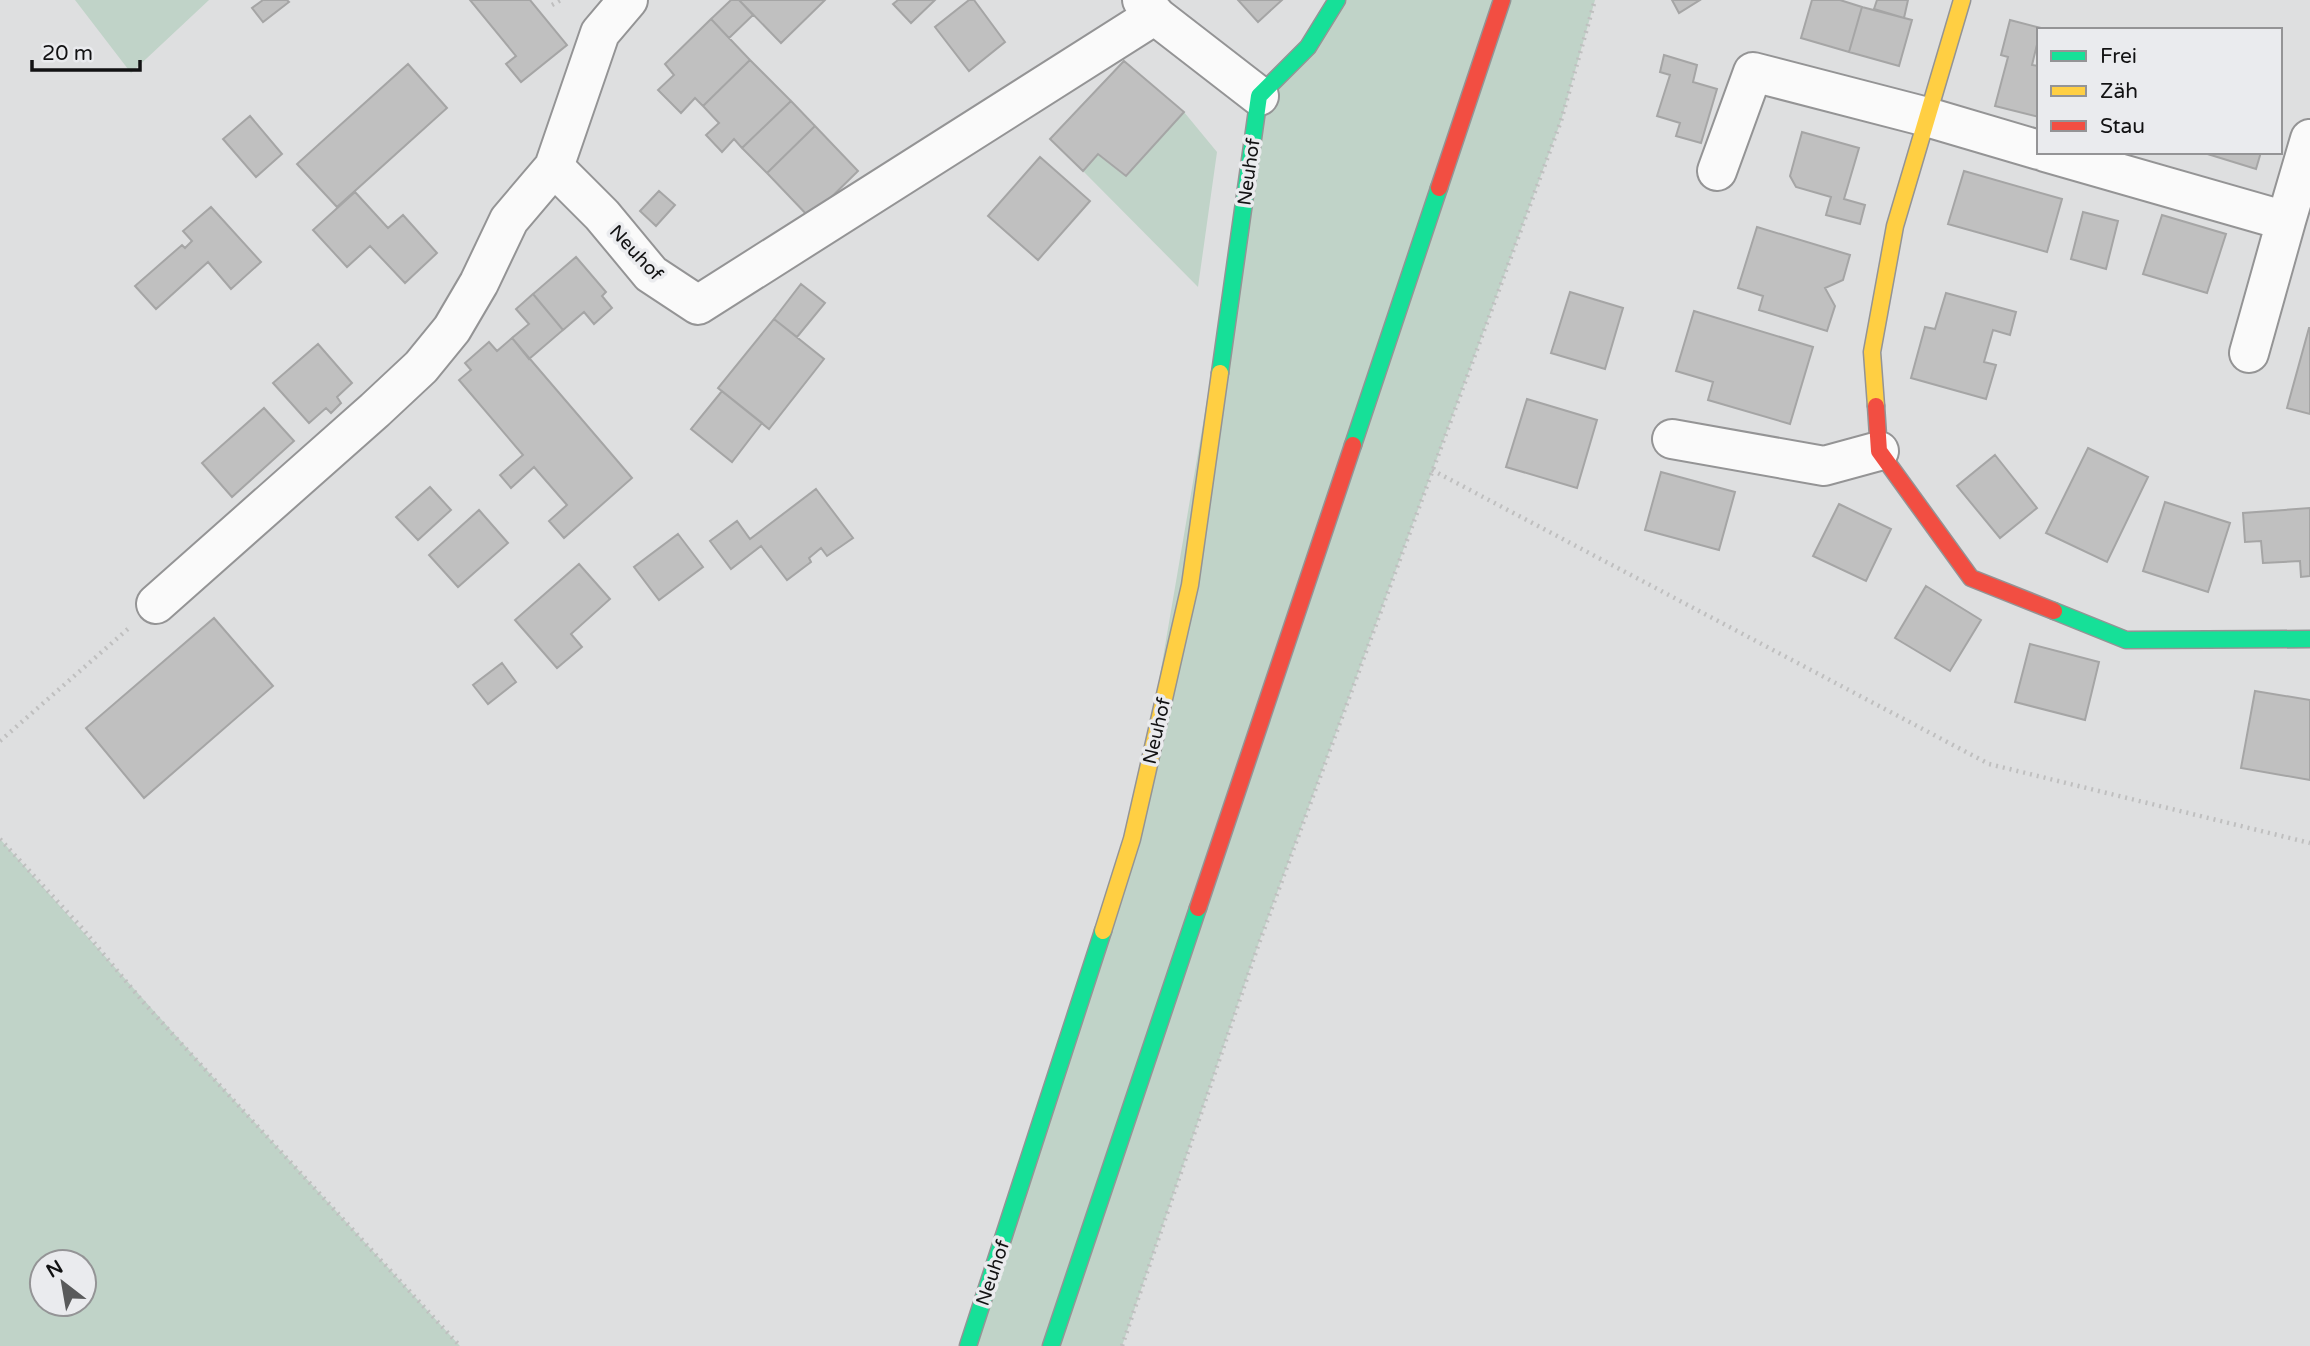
<svg xmlns="http://www.w3.org/2000/svg" width="2310" height="1346" viewBox="0 0 2310 1346" font-family="'Varela Round',sans-serif">
<style>
.green{fill:#c0d3c8;fill-rule:evenodd}
.building{fill:#c0c0c0;stroke:#a5a5a5;stroke-width:2}
.lines{fill:none;stroke-linecap:round;stroke-linejoin:round}
.street-casing{stroke:#949495;stroke-width:42}
.fast-casing{stroke:#949495;stroke-width:19}
.slow-casing{stroke:#949495;stroke-width:19}
.jam-casing{stroke:#949495;stroke-width:19}
.path{stroke:#bfbfbf;stroke-width:4.5;stroke-dasharray:2 5;stroke-linecap:butt}
.street{stroke:#fafafa;stroke-width:38}
.fast{stroke:#16e098;stroke-width:16}
.slow{stroke:#ffcf43;stroke-width:16}
.jam{stroke:#f24e42;stroke-width:16}
.labels{text-anchor:middle;dominant-baseline:central;stroke-width:7;stroke-linejoin:round;paint-order:stroke}
.street-label{font-size:19px;fill:#121213;stroke:#eaebee}
</style>
<rect width="100%" height="100%" fill="#dedfe0"/>
<!-- green -->
<path class="green" d="M 75,0 L 209,0 L 131,73 Z
M 1337,0 L 1595,0 L 1561,121 L 1258,945 L 1122,1346 L 966,1346 L 1132,839 L 1259,96 Z
M 1184,112 L 1217,152 L 1198,287 L 1083,171 L 1098,154 L 1126,176 Z
M 0,839 L 211,1075 L 460,1346 L 0,1346 ZM 42,1262 L 84,1262 L 84,1304 L 42,1304 Z"/>
<!-- building -->
<path class="building" d="M 263,0 L 287,0 L 289,2 L 263,22 L 252,8 Z
M 470,0 L 530,0 L 567,45 L 521,82 L 506,64 L 516,56 Z
M 731,0 L 739,0 L 753,15 L 729,38 L 711,19 Z
M 739,0 L 825,0 L 781,43 Z
M 898,0 L 935,0 L 911,23 L 893,4 Z
M 969,0 L 974,0 L 1005,42 L 969,71 L 935,27 Z
M 1238,0 L 1282,0 L 1258,22 Z
M 1672,0 L 1700,0 L 1679,13 Z
M 1812,0 L 1840,0 L 1862,7 L 1849,52 L 1801,38 Z
M 1877,0 L 1908,0 L 1904,18 L 1874,9 Z
M 1862,7 L 1912,20 L 1899,66 L 1849,52 Z
M 711,19 L 750,60 L 703,106 L 695,98 L 681,113 L 658,90 L 674,75 L 665,64 Z
M 2010,20 L 2041,28 L 2032,65 L 2039,66 L 2039,117 L 1995,106 L 2008,57 L 2001,55 Z
M 1664,55 L 1697,65 L 1693,82 L 1717,89 L 1701,143 L 1676,136 L 1680,123 L 1657,116 L 1670,75 L 1660,72 Z
M 750,60 L 791,101 L 742,148 L 734,139 L 722,152 L 706,135 L 719,123 L 703,106 Z
M 1124,61 L 1184,112 L 1126,176 L 1098,154 L 1083,171 L 1050,139 Z
M 408,64 L 447,108 L 337,207 L 297,164 Z
M 791,101 L 815,126 L 767,173 L 742,148 Z
M 250,116 L 282,154 L 256,177 L 223,139 Z
M 815,126 L 858,171 L 810,218 L 767,173 Z
M 1802,132 L 1859,148 L 1844,199 L 1865,205 L 1860,224 L 1826,215 L 1831,197 L 1796,187 L 1790,176 Z
M 2201,152 L 2261,152 L 2256,169 Z
M 1040,157 L 1090,201 L 1038,260 L 988,216 Z
M 1964,171 L 2062,199 L 2047,252 L 1948,224 Z
M 659,191 L 675,205 L 656,226 L 640,211 Z
M 355,192 L 388,228 L 403,215 L 437,253 L 405,283 L 370,246 L 347,267 L 313,230 Z
M 211,207 L 261,262 L 231,289 L 208,262 L 156,309 L 135,286 L 182,245 L 185,248 L 192,241 L 183,231 Z
M 2083,212 L 2118,221 L 2106,269 L 2071,259 Z
M 2162,215 L 2226,234 L 2207,293 L 2143,274 Z
M 1757,227 L 1850,255 L 1843,280 L 1825,288 L 1835,306 L 1827,331 L 1759,310 L 1763,296 L 1738,288 Z
M 576,257 L 606,292 L 602,296 L 612,308 L 594,324 L 584,312 L 563,330 L 533,294 Z
M 801,284 L 825,303 L 797,337 L 774,319 Z
M 1570,292 L 1623,308 L 1605,369 L 1551,353 Z
M 1946,293 L 2016,312 L 2010,335 L 1993,330 L 1984,362 L 1996,365 L 1986,399 L 1911,378 L 1925,327 L 1935,329 Z
M 533,294 L 563,330 L 529,359 L 512,338 L 529,324 L 516,309 Z
M 1694,311 L 1813,347 L 1790,424 L 1708,400 L 1713,382 L 1676,371 Z
M 774,319 L 824,359 L 769,429 L 718,388 Z
M 2309,328 L 2310,328 L 2310,414 L 2287,408 Z
M 512,338 L 632,478 L 564,538 L 549,521 L 567,505 L 534,467 L 511,488 L 500,475 L 523,455 L 459,380 L 471,370 L 465,363 L 489,342 L 497,351 Z
M 318,344 L 352,383 L 337,397 L 341,403 L 331,413 L 326,408 L 309,423 L 273,383 Z
M 722,391 L 762,423 L 732,462 L 691,429 Z
M 1527,399 L 1597,420 L 1577,488 L 1506,467 Z
M 264,408 L 294,441 L 232,497 L 202,463 Z
M 2088,448 L 2148,477 L 2107,562 L 2046,533 Z
M 1995,455 L 2037,508 L 2000,538 L 1957,486 Z
M 1661,472 L 1735,492 L 1719,550 L 1645,530 Z
M 430,487 L 451,510 L 418,540 L 396,517 Z
M 816,489 L 853,538 L 827,556 L 821,548 L 809,558 L 811,562 L 787,580 L 761,546 L 731,569 L 710,541 L 737,521 L 750,539 Z
M 2165,502 L 2230,523 L 2208,592 L 2143,571 Z
M 1839,504 L 1891,529 L 1866,581 L 1813,556 Z
M 2310,508 L 2310,576 L 2301,577 L 2300,561 L 2263,563 L 2261,541 L 2245,542 L 2243,513 Z
M 479,510 L 508,543 L 458,587 L 429,555 Z
M 678,534 L 703,567 L 659,600 L 634,567 Z
M 579,564 L 610,599 L 571,634 L 582,647 L 557,668 L 515,620 Z
M 1926,586 L 1981,620 L 1950,671 L 1895,638 Z
M 214,618 L 273,686 L 144,798 L 86,728 Z
M 2030,644 L 2099,662 L 2085,720 L 2015,702 Z
M 502,663 L 516,682 L 488,704 L 473,685 Z
M 2255,691 L 2310,700 L 2310,780 L 2241,768 Z"/>
<g class="lines">
<defs>
<path id="street" d="M 1142,0 L 1157,17 L 1259,96
M 2045,152 L 2286,221 L 2310,139
M 554,167 L 602,215 L 651,274 L 698,305 L 1155,15
M 1717,171 L 1753,72 L 1927,117 L 2039,150
M 2249,353 L 2286,221
M 1672,439 L 1824,466 L 1879,451
M 156,604 L 375,410 L 421,367 L 452,329 L 479,283 L 509,220 L 554,167 L 600,33 L 628,0"/>
<path id="fast" d="M 1220,373 L 1259,96 L 1308,47 L 1337,0
M 1353,445 L 1439,188
M 2054,611 L 2126,640 L 2310,639
M 968,1346 L 1103,931
M 1051,1346 L 1198,908"/>
<path id="slow" d="M 1876,406 L 1872,352 L 1895,226 L 1962,0
M 1103,931 L 1132,839 L 1190,585 L 1220,373"/>
<path id="jam" d="M 1439,188 L 1502,0
M 1876,406 L 1879,451 L 1971,578 L 2054,611
M 1198,908 L 1353,445"/>
</defs>
<!-- street casing -->
<use href="#street" class="street-casing"/>
<!-- fast casing -->
<use href="#fast" class="fast-casing"/>
<!-- slow casing -->
<use href="#slow" class="slow-casing"/>
<!-- jam casing -->
<use href="#jam" class="jam-casing"/>
<!-- path -->
<path class="path" d="M 552,5 L 561,0
M 1432,470 L 1989,764 L 2310,843
M 0,741 L 129,628
M 0,839 L 82,928 L 144,1003 L 460,1346
M 1122,1346 L 1258,946 L 1561,121 L 1595,0"/>
<!-- street -->
<use href="#street" class="street"/>
<!-- fast -->
<use href="#fast" class="fast"/>
<!-- slow -->
<use href="#slow" class="slow"/>
<!-- jam -->
<use href="#jam" class="jam"/>
</g>
<g class="labels">
<!-- street labels -->
<g class="street-label">
<text transform="translate(1249 172) rotate(-82)">Neuhof</text>
<text transform="translate(636 253) rotate(47)">Neuhof</text>
<text transform="translate(1157 731) rotate(-77)">Neuhof</text>
<text transform="translate(993 1273) rotate(-71)">Neuhof</text>
</g>
</g>
<!-- legend -->
<rect x="2037" y="28" width="245" height="126" fill="#eaebee" stroke="#949496" stroke-width="2"/>
<rect x="2051" y="51" width="35" height="10" fill="#16e098" stroke="#949496" stroke-width="2"/>
<text x="2100" y="63" font-size="21" fill="#121213">Frei</text>
<rect x="2051" y="86" width="35" height="10" fill="#ffcf43" stroke="#949496" stroke-width="2"/>
<text x="2100" y="98" font-size="21" fill="#121213">Zäh</text>
<rect x="2051" y="121" width="35" height="10" fill="#f24e42" stroke="#949496" stroke-width="2"/>
<text x="2100" y="133" font-size="21" fill="#121213">Stau</text>
<!-- north arrow -->
<g transform="translate(63 1283) rotate(329)"><circle r="33" fill="#eaebee" stroke="#949496" stroke-width="2"/>
<path d="M0-5L12 26L0 18L-12 26Z" fill="#595a5b"/>
<text y="-10" font-size="19" font-weight="bold" text-anchor="middle" fill="#121213">N</text>
</g>
<!-- scale -->
<path d="M32 60v10h108v-10" fill="none" stroke="#121213" stroke-width="3.5"/>
<text x="42" y="60" font-size="21" fill="#121213" stroke="#eaebee" stroke-width="5" paint-order="stroke">20 m</text>
</svg>
